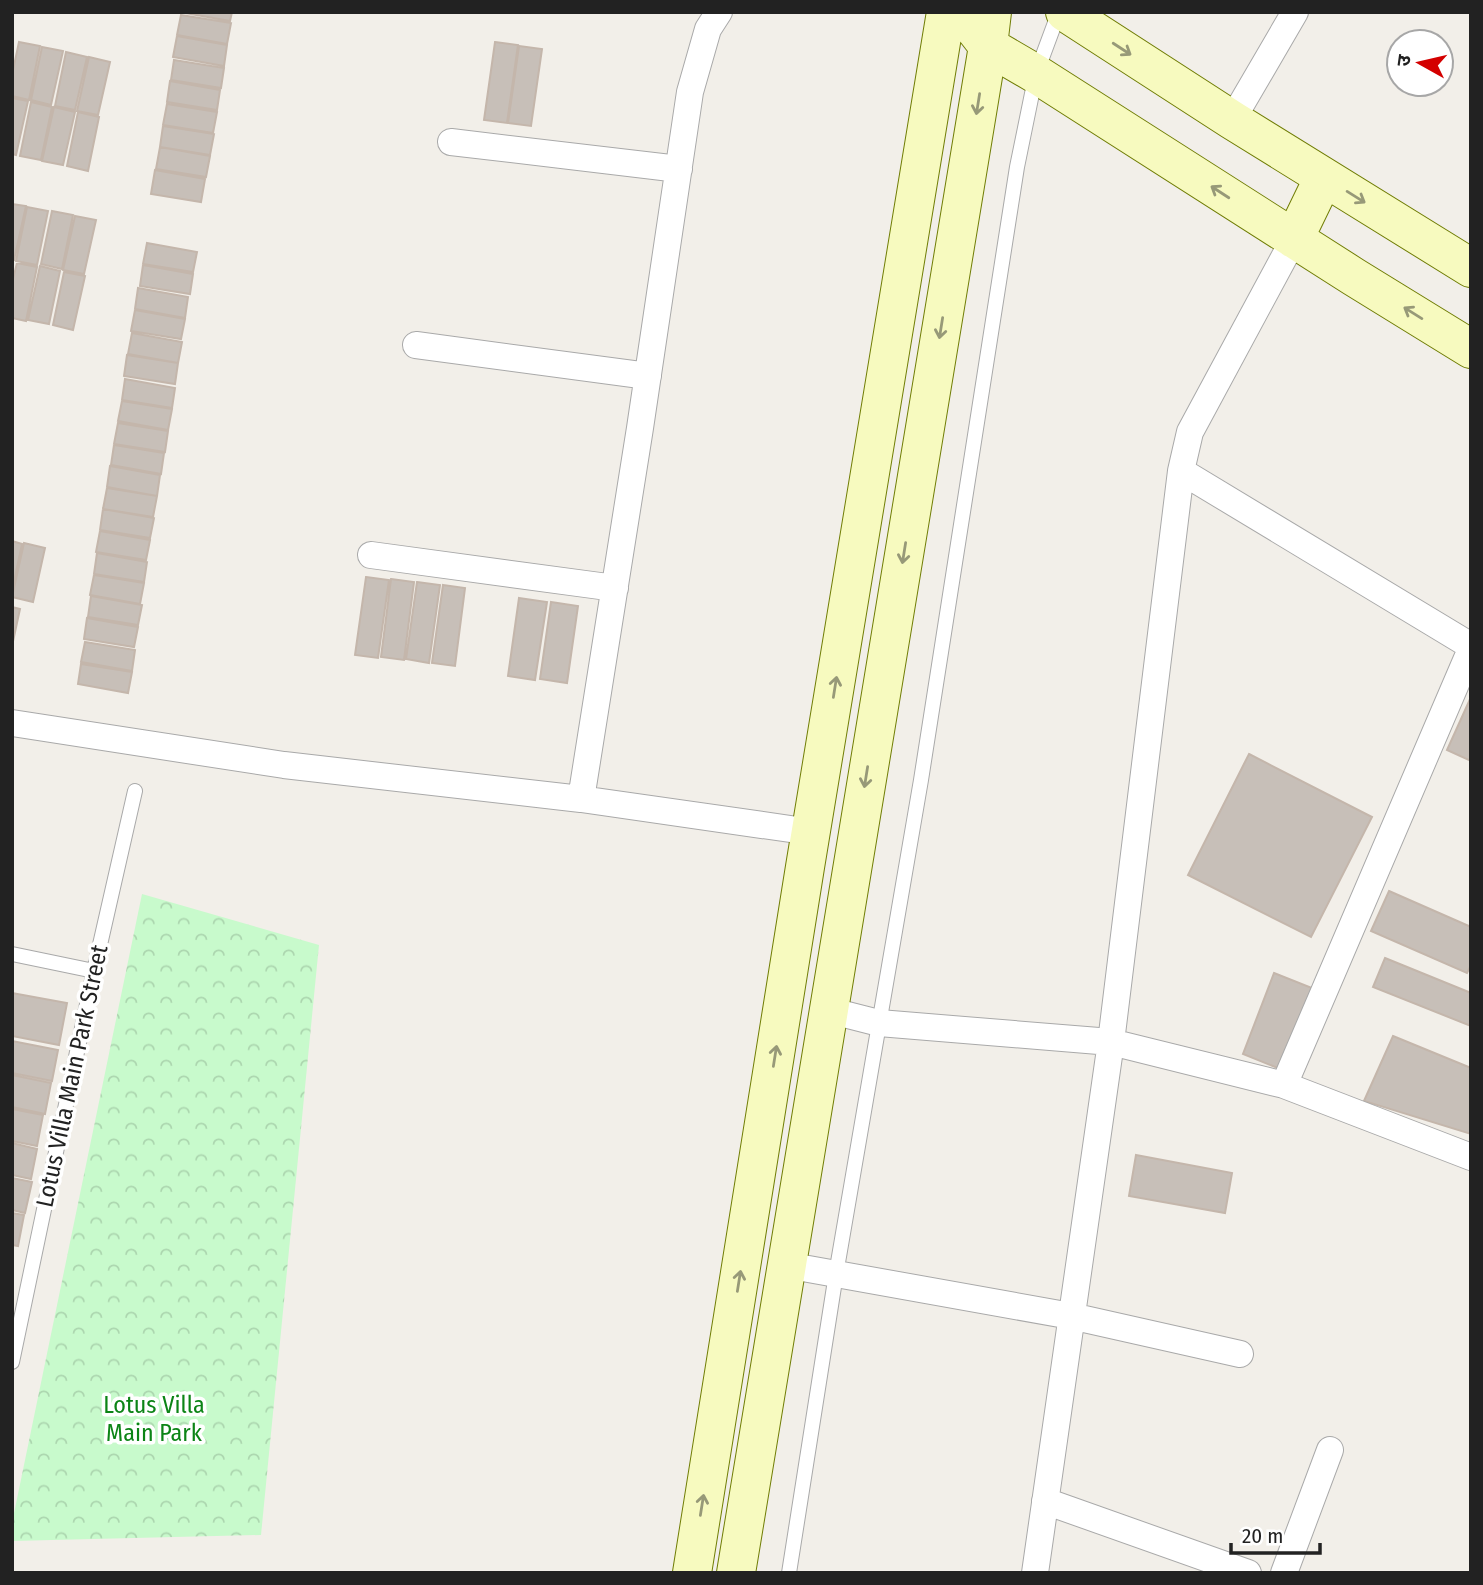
<svg xmlns="http://www.w3.org/2000/svg" width="1483" height="1585" viewBox="0 0 1483 1585" font-family="'Fira Sans Condensed','Noto Sans Devanagari',sans-serif">
<style>
.park{fill:url(#park-crowns)}
.building{fill:#c7bfb8;stroke:#c4b6ab;stroke-width:2}
.lines{fill:none;stroke-linecap:round;stroke-linejoin:round}
.lane-casing{stroke:#a9a9a9;stroke-width:16}
.street-casing{stroke:#a9a9a9;stroke-width:28}
.secondary-casing{stroke:#707d05;stroke-width:40}
.lane{stroke:#fff;stroke-width:14}
.street{stroke:#fff;stroke-width:26}
.secondary{stroke:#f7fabf;stroke-width:38}
.oneway{stroke:#979978}
.labels{text-anchor:middle;dominant-baseline:central;stroke-width:7;stroke-linejoin:round;paint-order:stroke}
.street-label{font-size:24px;fill:#222;stroke:#fff}
.park-label{font-size:24px;fill:#0c8416;stroke:#fff}
</style>
<defs>
<pattern id="park-crowns" width="20" height="18" patternUnits="userSpaceOnUse" patternTransform="scale(1.75)"><rect width="20" height="18" fill="#c8facc"/><path d="M2 6a3 3 0 1 1 6 0M12 15a3 3 0 1 1 6 0" fill="none" stroke="#acd6af"/></pattern>
</defs>
<rect width="100%" height="100%" fill="#f2efe9"/>
<!-- park -->
<path class="park" d="M 142,894 L 319,945 L 261,1535 L 12,1541 L 12,1523 Z"/>
<!-- building -->
<path class="building" d="M 180,12 L 232,12 L 230,21 Z
M 181,15 L 231,23 L 227,44 L 177,35 Z
M 177,36 L 227,45 L 224,66 L 173,57 Z
M 19,42 L 40,46 L 29,100 L 12,96 L 12,75 Z
M 495,42 L 518,45 L 507,123 L 484,120 Z
M 519,46 L 542,49 L 531,126 L 508,123 Z
M 42,47 L 63,51 L 51,105 L 31,100 Z
M 66,52 L 87,57 L 75,110 L 55,106 Z
M 89,57 L 110,62 L 98,115 L 77,111 Z
M 174,60 L 224,68 L 221,88 L 171,80 Z
M 170,81 L 220,90 L 217,110 L 167,102 Z
M 12,98 L 28,101 L 16,155 L 12,154 Z
M 31,102 L 52,107 L 41,160 L 20,156 Z
M 167,104 L 217,112 L 213,133 L 163,125 Z
M 54,107 L 75,112 L 63,165 L 42,161 Z
M 78,112 L 99,117 L 88,171 L 67,166 Z
M 163,126 L 214,134 L 210,155 L 160,147 Z
M 160,147 L 210,156 L 206,177 L 156,169 Z
M 155,170 L 205,179 L 201,202 L 151,194 Z
M 12,204 L 26,206 L 14,260 L 12,260 Z
M 27,207 L 48,211 L 37,265 L 16,261 Z
M 52,211 L 73,215 L 62,269 L 41,264 Z
M 75,216 L 96,220 L 84,274 L 63,270 Z
M 147,243 L 197,252 L 193,272 L 143,264 Z
M 17,263 L 37,267 L 26,321 L 12,318 L 12,283 Z
M 143,265 L 193,274 L 190,294 L 140,286 Z
M 40,266 L 60,271 L 49,324 L 28,320 Z
M 64,272 L 85,276 L 73,330 L 53,325 Z
M 138,288 L 188,297 L 185,318 L 135,309 Z
M 135,310 L 185,319 L 181,339 L 131,331 Z
M 132,333 L 182,342 L 178,363 L 128,354 Z
M 127,355 L 178,363 L 175,384 L 124,376 Z
M 125,379 L 175,388 L 172,408 L 122,400 Z
M 122,401 L 172,409 L 168,430 L 118,421 Z
M 118,423 L 168,431 L 165,452 L 114,444 Z
M 114,445 L 164,453 L 161,474 L 111,465 Z
M 110,466 L 160,475 L 157,496 L 107,487 Z
M 107,488 L 157,496 L 153,517 L 103,509 Z
M 103,509 L 154,518 L 150,538 L 100,530 Z
M 100,531 L 150,540 L 146,560 L 96,552 Z
M 12,541 L 22,544 L 12,591 Z
M 24,543 L 45,548 L 33,602 L 12,597 Z
M 97,553 L 147,562 L 144,582 L 94,574 Z
M 94,575 L 144,583 L 140,604 L 90,595 Z
M 366,577 L 389,580 L 378,658 L 355,655 Z
M 391,579 L 414,582 L 404,660 L 381,657 Z
M 417,582 L 440,585 L 429,663 L 406,659 Z
M 443,585 L 465,588 L 455,666 L 432,663 Z
M 91,596 L 142,605 L 138,625 L 88,617 Z
M 519,598 L 547,602 L 535,680 L 508,676 Z
M 551,602 L 578,606 L 567,683 L 540,679 Z
M 12,607 L 20,609 L 12,646 Z
M 87,618 L 138,627 L 134,647 L 84,639 Z
M 85,642 L 135,650 L 132,671 L 81,662 Z
M 81,664 L 132,672 L 128,693 L 78,684 Z
M 1471,697 L 1471,761 L 1447,750 Z
M 1249,754 L 1372,817 L 1311,937 L 1188,875 Z
M 1389,891 L 1471,927 L 1471,965 L 1467,973 L 1371,931 Z
M 1385,958 L 1471,993 L 1471,1026 L 1373,987 Z
M 1274,973 L 1317,990 L 1285,1071 L 1243,1054 Z
M 12,993 L 67,1003 L 59,1045 L 12,1036 Z
M 1393,1036 L 1471,1068 L 1471,1134 L 1364,1101 Z
M 12,1041 L 58,1050 L 52,1081 L 12,1073 Z
M 12,1075 L 51,1083 L 45,1114 L 12,1107 Z
M 12,1109 L 43,1115 L 37,1146 L 12,1141 Z
M 12,1143 L 37,1149 L 31,1179 L 12,1175 Z
M 1136,1155 L 1232,1173 L 1225,1213 L 1129,1196 Z
M 12,1178 L 32,1182 L 25,1213 L 12,1210 Z
M 12,1213 L 24,1215 L 18,1246 L 12,1245 Z"/>
<g class="lines">
<defs>
<path id="lane" d="M 12,954 L 94,971
M 12,1362 L 94,971 L 135,791
M 789,1573 L 836,1274 L 921,780 L 1017,167 L 1036,74 L 1059,12"/>
<path id="street" d="M 1232,120 L 1295,12
M 451,142 L 679,169
M 416,345 L 648,376
M 1181,471 L 1471,646
M 371,555 L 615,588
M 12,723 L 284,765 L 581,799 L 811,832
M 581,799 L 640,428 L 690,92 L 708,29 L 719,12
M 828,1010 L 879,1023 L 1111,1042 L 1284,1085 L 1471,1157
M 1284,1085 L 1471,649
M 786,1265 L 1071,1316 L 1240,1354
M 1045,1501 L 1248,1573
M 1035,1573 L 1111,1042 L 1181,471 L 1190,432 L 1294,239
M 1284,1573 L 1330,1450"/>
<path id="secondary" d="M 1065,12 L 1232,120 L 1471,268
M 974,28 L 988,46 L 1036,74 L 1354,277 L 1471,349
M 1294,239 L 1324,177
M 692,1573 L 805,867 L 946,12
M 736,1573 L 988,46 L 992,12"/>
</defs>
<!-- lane casing -->
<use href="#lane" class="lane-casing"/>
<!-- street casing -->
<use href="#street" class="street-casing"/>
<!-- secondary casing -->
<use href="#secondary" class="secondary-casing"/>
<!-- lane -->
<use href="#lane" class="lane"/>
<!-- street -->
<use href="#street" class="street"/>
<!-- secondary -->
<use href="#secondary" class="secondary"/>
</g>
<!-- one-way arrows -->
<defs><path id="oneway-shaft" d="M-6 0H5M1.5-3L5.5 0L1.5 3" fill="none" stroke-width="1.6" stroke-linecap="round" stroke-linejoin="round" transform="scale(1.75)"/></defs>
<g class="oneway">
<use href="#oneway-shaft" transform="translate(1122 49) rotate(33)"/>
<use href="#oneway-shaft" transform="translate(978 104) rotate(99)"/>
<use href="#oneway-shaft" transform="translate(1220 192) rotate(-147)"/>
<use href="#oneway-shaft" transform="translate(1356 197) rotate(32)"/>
<use href="#oneway-shaft" transform="translate(1413 313) rotate(-148)"/>
<use href="#oneway-shaft" transform="translate(941 328) rotate(99)"/>
<use href="#oneway-shaft" transform="translate(904 553) rotate(99)"/>
<use href="#oneway-shaft" transform="translate(835 687) rotate(-81)"/>
<use href="#oneway-shaft" transform="translate(866 777) rotate(99)"/>
<use href="#oneway-shaft" transform="translate(775 1056) rotate(-81)"/>
<use href="#oneway-shaft" transform="translate(739 1281) rotate(-81)"/>
<use href="#oneway-shaft" transform="translate(702 1505) rotate(-81)"/>
</g>
<g class="labels">
<!-- street labels -->
<g class="street-label">
<text transform="translate(72 1076) rotate(-78)">Lotus Villa Main Park Street</text>
</g>
<!-- park labels -->
<g class="park-label">
<text x="154" y="1405">Lotus Villa<tspan x="154" dy="28">Main Park</tspan></text>
</g>
</g>
<!-- border -->
<rect width="1483" height="1585" fill="none" stroke="#222222" stroke-width="28"/>
<!-- north arrow -->
<g transform="translate(1420 63) rotate(278)"><circle r="33" fill="#ffffff" stroke="#a7a7a7" stroke-width="2"/>
<path d="M0-5L12 26L0 18L-12 26Z" fill="#d40000"/>
<text y="-10" font-size="19" font-weight="bold" text-anchor="middle" fill="#222222">उ</text>
</g>
<!-- scale -->
<path d="M1231 1543v10h89v-10" fill="none" stroke="#222222" stroke-width="3.5"/>
<text x="1242" y="1543" font-size="21" fill="#222222" stroke="#ffffff" stroke-width="5" paint-order="stroke">20 m</text>
</svg>
